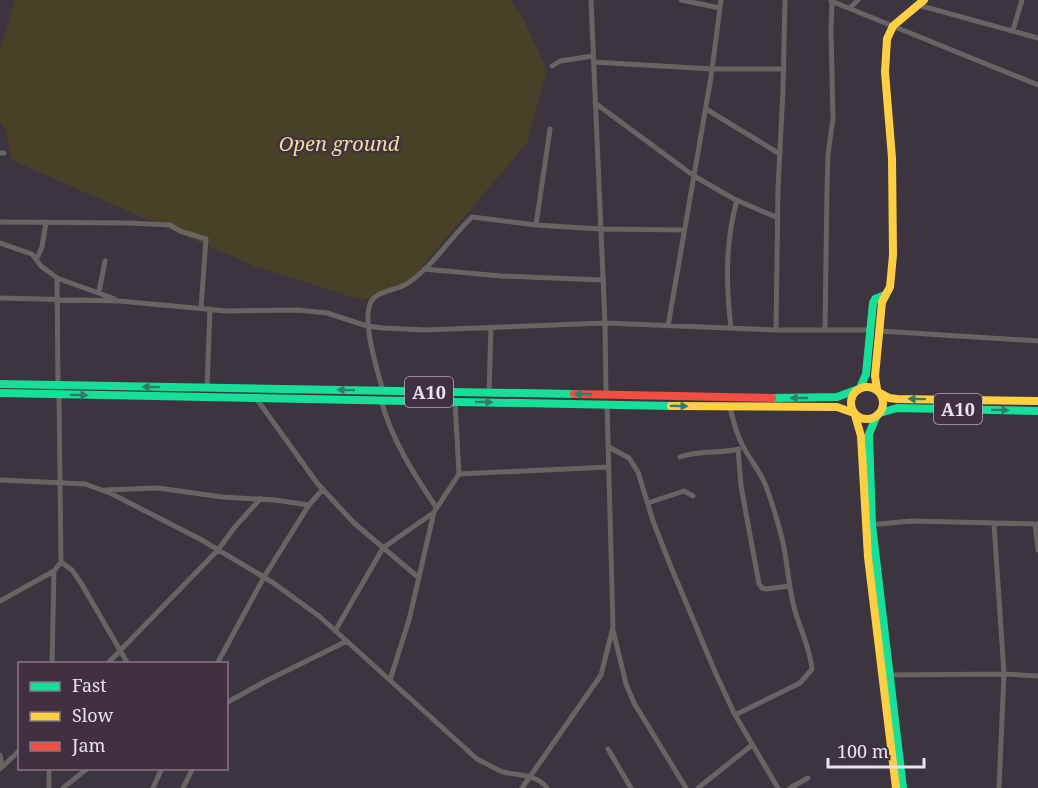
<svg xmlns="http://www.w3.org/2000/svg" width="1038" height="788" viewBox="0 0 1038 788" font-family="'Noto Serif',serif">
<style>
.green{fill:#494127}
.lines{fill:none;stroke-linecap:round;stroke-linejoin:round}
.street{stroke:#676563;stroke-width:5}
.fast{stroke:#16e098;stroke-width:8}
.slow{stroke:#ffcf43;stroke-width:8}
.jam{stroke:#f24e42;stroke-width:8}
.oneway{fill:#2d7f69}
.labels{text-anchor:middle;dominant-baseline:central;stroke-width:4.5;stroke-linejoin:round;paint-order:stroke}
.shield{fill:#403042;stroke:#b8adba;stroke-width:1.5}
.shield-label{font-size:18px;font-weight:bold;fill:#ece2ed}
.park-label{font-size:20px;font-style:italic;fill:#eddd98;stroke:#403042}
</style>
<rect width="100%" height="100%" fill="#3c343e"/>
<!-- green -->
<path class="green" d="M 15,0 L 510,0 L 522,16 L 547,70 L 527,143 L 403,289 L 362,300 L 254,266 L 11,160 L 6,131 L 0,121 L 0,50 Z"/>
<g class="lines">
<!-- street -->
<path class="street" d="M 591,0 L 605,323 L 606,394
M 681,0 L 720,8
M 831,1 L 1038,85
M 918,5 L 1038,38
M 850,8 L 858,0
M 1013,30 L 1022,0
M 593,62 L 712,69 L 784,69
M 552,66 L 560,61 L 593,56
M 595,103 L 694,176 L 734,199 L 778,218
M 706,109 L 780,154
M 0,153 L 4,153
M 0,222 L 129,223 L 170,225 L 180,231 L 206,239 L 201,308
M 536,225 L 550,129
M 0,243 L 32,254 L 41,266 L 57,278 L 115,299
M 37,258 L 42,247 L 46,222
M 424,269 L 501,276 L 603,280
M 57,278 L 58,385
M 99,292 L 105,261
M 0,298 L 119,301 L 227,311 L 298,310 L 327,313 L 367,326 L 383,328 L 425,330 L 605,323 L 776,330 L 870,330
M 668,326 L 711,77 L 721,0
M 731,328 C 726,285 725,243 737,200
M 776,330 L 778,189 L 783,89 L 785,0
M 825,330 L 827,190 L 828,154 L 833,119 L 831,30 L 832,1
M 880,331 L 1038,341
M 207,388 L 210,309
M 383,391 C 378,372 358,312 374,298 C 382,290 398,290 408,283 C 431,268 451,237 472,217 L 536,225 L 601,229 L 685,230
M 489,392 L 491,328
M 256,398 L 317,483 L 354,523 L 419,578
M 381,400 C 392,440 413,473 436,507
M 455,402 L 459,474
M 730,407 C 733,420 736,434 743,446 C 750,460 760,471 766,486 C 773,506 780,527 784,548 C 788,569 789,590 795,611 C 801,631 810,648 812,669 L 800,683 L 735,715
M 609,447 L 629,458 L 638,472 L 653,521 L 671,567 L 716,674 L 735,715 L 778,788
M 738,449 L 741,486 L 759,584 L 762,588 L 766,589 L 790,586
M 680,457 C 699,450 719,454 739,449
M 0,480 L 85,484 L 110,493 L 200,539 L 272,582 L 319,616 L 477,759 C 486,763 495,769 503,772 C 519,776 537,774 547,788
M 106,490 L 158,488 L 222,497 L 275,500 L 309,505 L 323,489
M 648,503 L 684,491 L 693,496
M 994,524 L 1004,674 L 999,788
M 1035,524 L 1038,550
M 869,525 L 911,521 L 1038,524
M 61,562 L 72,570 L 81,583 L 128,664
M 0,601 L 54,571 L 61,562 L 59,394
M 613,630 L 626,684 L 634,703 L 686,788
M 335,631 L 383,548 L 433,513
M 52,664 L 54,571
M 107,664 L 218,550 L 234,528 L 260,499
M 217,664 L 264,577 L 309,505
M 887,675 L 1004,674 L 1038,676
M 390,680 L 409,620 L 434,512 L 459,474 L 609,467
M 226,705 L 228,702 L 264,682 L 347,641
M 608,749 L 631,788
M 0,755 L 2,767
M 49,768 L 49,788
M 0,769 L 20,750
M 63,788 L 88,768
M 153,788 L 162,768
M 183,788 L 193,768
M 522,788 L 601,675 L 613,627 L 607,403
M 698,788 L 752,745
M 790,788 L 808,778"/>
<!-- fast -->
<path class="fast" d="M 0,384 L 574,394
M 860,388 L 866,374 L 873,303 L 875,299 L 885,295
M 0,393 L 671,406
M 772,398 L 837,397 L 856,390
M 880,413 L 897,408 L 1038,411
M 877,415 L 869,434 L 872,525 L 903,788"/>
<!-- slow -->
<path class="slow" d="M851 403a16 16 0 1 1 32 0a16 16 0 1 1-32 0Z
M 877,389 L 875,376 L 882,302 L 890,287 L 893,255 L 892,158 L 885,72 L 887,39 L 893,26 L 924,0
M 880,393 L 889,398 L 897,399 L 1038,401
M 671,406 L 837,407 L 854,413
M 855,415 L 861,436 L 868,557 L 896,788"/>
<!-- jam -->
<path class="jam" d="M 574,394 L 772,398"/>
</g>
<!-- one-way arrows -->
<defs><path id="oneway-solid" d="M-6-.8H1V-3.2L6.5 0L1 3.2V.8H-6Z" transform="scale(1.5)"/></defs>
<g class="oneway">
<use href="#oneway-solid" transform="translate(151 387) rotate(-179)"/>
<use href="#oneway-solid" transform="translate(346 390) rotate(-179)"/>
<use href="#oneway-solid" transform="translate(583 394) rotate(180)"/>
<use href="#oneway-solid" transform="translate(79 395) rotate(1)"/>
<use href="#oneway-solid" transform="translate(799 398) rotate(-180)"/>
<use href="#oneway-solid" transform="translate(917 399) rotate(-179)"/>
<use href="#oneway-solid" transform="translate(484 402) rotate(1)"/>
<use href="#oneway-solid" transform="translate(679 406) rotate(1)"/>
<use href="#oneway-solid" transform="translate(1000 410) rotate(1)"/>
</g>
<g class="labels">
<!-- shield labels -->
<g class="shield">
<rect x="405" y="377" width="48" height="30" rx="4.5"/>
<rect x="934" y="394" width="48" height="30" rx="4.5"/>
</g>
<g class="shield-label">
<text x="429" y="392">A10</text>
<text x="958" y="409">A10</text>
</g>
<!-- park labels -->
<g class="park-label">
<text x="339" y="143">Open ground</text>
</g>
</g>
<!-- legend -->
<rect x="18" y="662" width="210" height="108" fill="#403042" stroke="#857786" stroke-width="1.5"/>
<rect x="30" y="682" width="30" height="9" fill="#16e098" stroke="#857786" stroke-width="1.5"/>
<text x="72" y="692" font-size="18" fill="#ece2ed">Fast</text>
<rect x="30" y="712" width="30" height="9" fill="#ffcf43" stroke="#857786" stroke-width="1.5"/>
<text x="72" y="722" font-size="18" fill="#ece2ed">Slow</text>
<rect x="30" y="742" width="30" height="9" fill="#f24e42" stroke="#857786" stroke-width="1.5"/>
<text x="72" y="752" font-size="18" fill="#ece2ed">Jam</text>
<!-- scale -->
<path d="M828 758v9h96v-9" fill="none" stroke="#ece2ed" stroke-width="3"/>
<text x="837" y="758" font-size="18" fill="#ece2ed" stroke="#403042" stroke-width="4.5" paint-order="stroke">100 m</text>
</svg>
